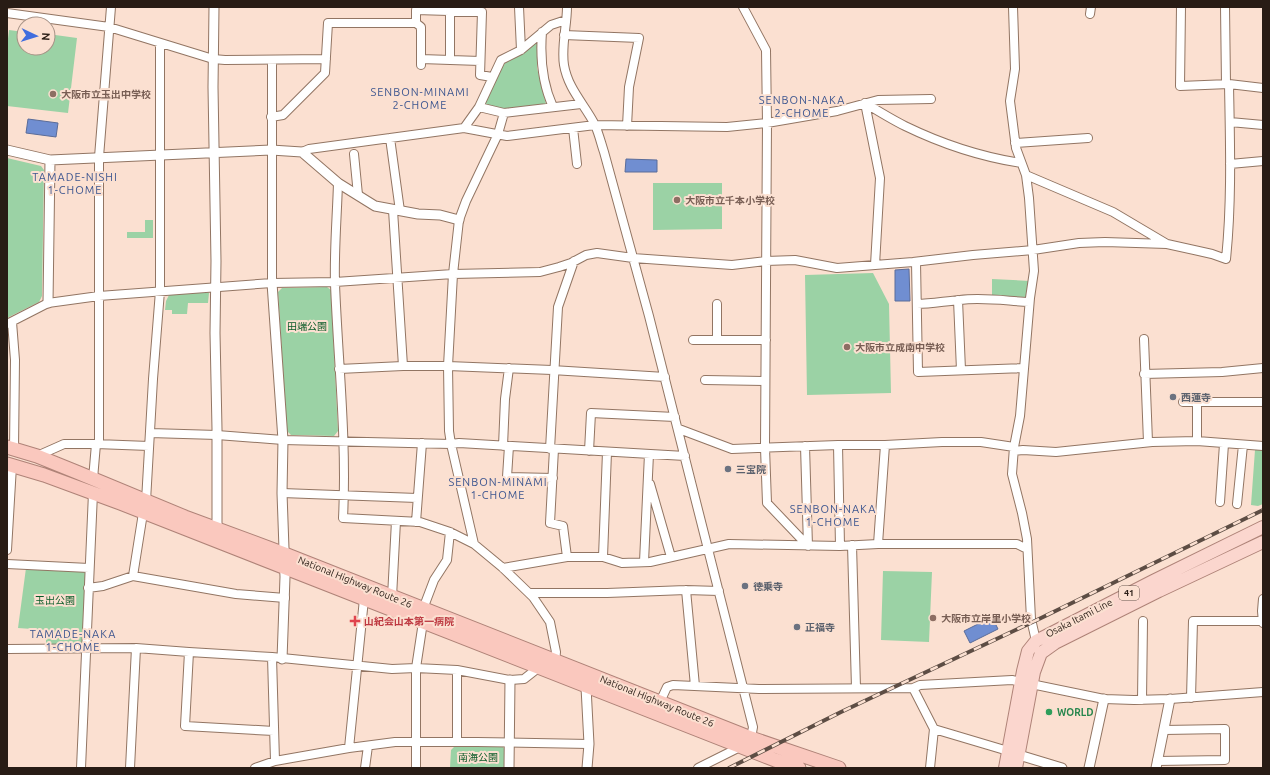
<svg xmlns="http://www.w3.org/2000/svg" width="1270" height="775" viewBox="0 0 1270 775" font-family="Ubuntu,'Noto Sans JP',sans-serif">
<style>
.green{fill:#9bd2a5}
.water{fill:#708ed1;stroke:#5a6c99}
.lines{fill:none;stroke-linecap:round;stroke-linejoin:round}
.minor-casing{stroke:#927563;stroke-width:10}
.tertiary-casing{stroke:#927563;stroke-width:11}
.primary-casing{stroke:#af8378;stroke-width:14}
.trunk-casing{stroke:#af8378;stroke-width:15}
.minor{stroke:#fff;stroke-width:8}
.tertiary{stroke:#fff;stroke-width:9}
.primary{stroke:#fbd6ce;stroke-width:12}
.trunk{stroke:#fac8be;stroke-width:13}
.rail-casing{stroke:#5d4d44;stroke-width:4}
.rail{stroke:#fbe0d1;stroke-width:2.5;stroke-dasharray:8;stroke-linecap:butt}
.education-dot{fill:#8d6e63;stroke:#fbe0d1;stroke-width:1.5}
.worship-dot{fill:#6b7280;stroke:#fbe0d1;stroke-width:1.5}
.health-dot{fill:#e0444e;stroke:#fbe0d1;stroke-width:1.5}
.leisure-dot{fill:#2e9e5b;stroke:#fbe0d1;stroke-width:1.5}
.labels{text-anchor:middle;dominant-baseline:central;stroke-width:4;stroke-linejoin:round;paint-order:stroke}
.shield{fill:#fbe0d1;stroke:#67574d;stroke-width:1}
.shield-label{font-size:9px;font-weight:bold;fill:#281c15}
.education-label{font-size:10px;font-weight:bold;fill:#785e54;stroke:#fbe0d1;text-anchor:start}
.park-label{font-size:10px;fill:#095a27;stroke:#fbe0d1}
.worship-label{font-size:10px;font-weight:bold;fill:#5b616d;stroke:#fbe0d1;text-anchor:start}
.street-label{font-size:10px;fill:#281c15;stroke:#fbe0d1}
.health-label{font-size:10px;font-weight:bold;fill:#be3a42;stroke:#fbe0d1;text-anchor:start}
.leisure-label{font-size:10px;font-weight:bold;fill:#27864d;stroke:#fbe0d1;text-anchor:start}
.neighbourhood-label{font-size:11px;letter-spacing:1px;fill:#3c558f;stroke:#fbe0d1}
</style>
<rect width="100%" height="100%" fill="#fbe0d1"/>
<!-- green -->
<path class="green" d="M 9,30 L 24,32 L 24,48 L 48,48 L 48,34 L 77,38 L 68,113 L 7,106 L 7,47 Z
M 534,40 L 538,43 L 537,68 L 546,104 L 508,110 L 485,106 L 484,103 L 500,69 L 511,57 Z
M 7,158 L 41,166 L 44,170 L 42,296 L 39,302 L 7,318 Z
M 653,183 L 722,183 L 722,229 L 653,230 Z
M 145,220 L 153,220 L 153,238 L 127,238 L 127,232 L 145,232 Z
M 873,273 L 889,304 L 891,393 L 807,395 L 805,275 Z
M 992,279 L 1030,281 L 1027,297 L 992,296 Z
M 327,287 L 331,290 L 338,431 L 334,436 L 291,435 L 287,431 L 278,292 L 282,288 Z
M 205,291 L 209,293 L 208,303 L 188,303 L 187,314 L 172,314 L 172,310 L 165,310 L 166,301 L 169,295 Z
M 1255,450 L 1263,450 L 1263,504 L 1258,506 L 1251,505 Z
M 26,568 L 87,572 L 84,644 L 81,647 L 46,647 L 46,630 L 18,628 Z
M 883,571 L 932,572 L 929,642 L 881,640 Z
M 454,747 L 503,747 L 505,750 L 505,768 L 450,768 L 451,750 Z"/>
<!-- water -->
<path class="water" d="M 28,119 L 58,123 L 56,137 L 26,133 Z
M 626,159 L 657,160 L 657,172 L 625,172 Z
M 909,269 L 910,301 L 895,301 L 895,270 Z
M 992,617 L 998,629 L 970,643 L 964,631 Z"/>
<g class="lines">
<defs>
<path id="minor" d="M 519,7 L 521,50
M 567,7 C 567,26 561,46 564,65 C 568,89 585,105 595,125 C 599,134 601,143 604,152 L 649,316 L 753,727 L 751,738
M 743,7 L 766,50 L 767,123 L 765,448 L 767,503 L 808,546
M 1013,7 L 1015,69 L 1010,101 L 1016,148 L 1026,175 L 1029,198 L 1034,271 L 1030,298 L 1020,416 L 1014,447 L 1012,474 L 1022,513 L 1027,539 L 1031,619 L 1036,641
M 1181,7 L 1180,86 L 1229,84 L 1263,88
M 1225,7 L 1226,84
M 7,13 L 109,27 L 213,59 L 225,60 L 326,59
M 1090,14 L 1091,7
M 416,23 L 421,27 L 421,65
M 542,32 C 540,58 542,83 553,107
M 564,35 L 639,38 L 629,87 L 627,126
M 421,59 L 480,61
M 272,60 L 272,283
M 450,60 L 450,11
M 865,103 C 878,111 891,119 905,126 C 940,143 982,157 1021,163
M 865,103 L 880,178 L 875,265
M 479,107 L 501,60 L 521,50 L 551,25 L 566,20
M 271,117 L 283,115 L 325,73 L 328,23 L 416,23 L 416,10 L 482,12 L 480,75 L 492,77
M 1230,122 L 1263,125
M 464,128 L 479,107 L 504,113 L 581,104
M 573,128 L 577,164
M 390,138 L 400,211
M 1015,143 L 1088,138
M 302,152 L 309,149 L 464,128 L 507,136 L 595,125 L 727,127 L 767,123 L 837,111 L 878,100 L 931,99
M 354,154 L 358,195
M 1230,164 L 1263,161
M 1026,175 L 1113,212 L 1167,244 L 1212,254 L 1226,259 C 1232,201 1230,142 1229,84
M 338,183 C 337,217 334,250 335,284 C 338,361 347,440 343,518 L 420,522 L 450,532 L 474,544
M 393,210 L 403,366
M 916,262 L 918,372 L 1024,368
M 958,300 L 961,370
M 717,304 L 717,340
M 917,304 C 931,304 946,301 960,300 C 983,297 1007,301 1029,302
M 12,322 L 15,360 L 14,449
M 7,324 L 48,303 L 99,296 L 272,283 L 335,282 L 453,274 L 540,272 L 559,267 L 571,263 L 586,255 L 597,253 L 633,258 L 732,265 L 766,261 L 795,260 L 837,268 L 913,262 L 973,255 L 1033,250 L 1079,243 L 1105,242 L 1167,244
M 1144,339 L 1148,442
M 693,340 L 766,340
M 339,369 L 403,366 L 448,366 L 552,370 L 665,377
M 1144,374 L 1222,372 L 1263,368
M 705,380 L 765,381
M 1183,402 L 1263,402
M 679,429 L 732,449 L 838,445 L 885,445 L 942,442 L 981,442 L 1014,447
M 150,433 L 217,435 L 283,440 L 451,444 L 449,431 L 448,366 L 453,274 L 459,220 L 466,201 L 498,134 L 504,113
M 1197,441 L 1197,402
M 99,443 L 99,157 L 111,7
M 96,444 L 149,446
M 838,445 L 840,546
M 503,446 L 505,399 L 509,368
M 509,446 L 507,477 L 553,478
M 805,446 L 808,546
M 550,449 L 558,307 L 574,261
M 554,449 L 550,523 L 563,526 L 567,557
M 589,451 L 591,413 L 675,417
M 1014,451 L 1023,450 L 1056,452 L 1152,442 L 1197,441 L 1263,446
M 37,456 L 64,444 L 96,444 L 93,479
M 650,484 L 671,557
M 282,493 L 417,498
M 146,501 L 153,379 L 160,291 L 160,44
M 1220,502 L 1224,444
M 1237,504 L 1243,445
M 416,522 L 422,443
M 878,544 L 885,445
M 852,545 L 856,688
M 7,550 L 12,466
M 603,557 L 607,452
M 644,562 L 649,454
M 7,564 L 89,568
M 503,568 L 567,557 L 603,557 L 622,563 L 650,562 L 729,544 L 840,546 L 878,544 L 1017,544 L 1027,549
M 133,576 L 143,513
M 88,588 L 103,586 L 133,576 L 236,594 L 285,598
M 686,590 L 695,686
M 529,593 L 607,593 L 686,590 L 719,591
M 392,597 L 396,521
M 1263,599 L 1262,611 L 1263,623
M 423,609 L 434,580 L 447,560 L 450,532
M 7,649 L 136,648 L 189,652 L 272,657 L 392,669 L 416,668 L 457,670 L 510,680 L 524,679 L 538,668
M 189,652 L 185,726 L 274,731
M 272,657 L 275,761
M 555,661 L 556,652 L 550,622 L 533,597 L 503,568 L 474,544 L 451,444 L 459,443 L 685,456
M 457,670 L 457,742
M 1191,698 L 1193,621 L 1263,621
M 1142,700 L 1143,621
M 660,702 L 667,687 L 673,685 L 759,689 L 913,688
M 934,729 L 1008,751
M 349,748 L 364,599
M 1157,761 L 1225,760 L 1225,729 L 1164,730
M 81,768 L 93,493
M 130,768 L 136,648
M 255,768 L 275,761 L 349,748 L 395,742 L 477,742 L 589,744
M 365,768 L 368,746
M 416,768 L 416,668 L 423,622
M 698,768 L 740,747
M 930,768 L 934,729 L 913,688 L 920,685 L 1012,680 L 1104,699 L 1134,700 L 1170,699 L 1263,692"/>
<path id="tertiary" d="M 214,7 L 213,87 L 216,261 L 215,333 L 217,429 L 217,529
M 7,150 L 50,160 L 271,150 L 302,152 L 338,183 L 375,206 L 418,214 L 440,215 L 459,220
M 272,283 L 283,440 L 282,493 L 285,577 L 282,659
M 48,303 L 50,160
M 586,687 L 589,744 L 587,768
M 1019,755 L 1062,768
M 509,768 L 510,680
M 1089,768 L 1104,699
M 1156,768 L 1170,699"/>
<path id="primary" d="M 1005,768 L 1023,671 L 1028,651 L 1036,641 L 1153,581 L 1263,527
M 1016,768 L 1034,672 L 1041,653 L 1055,643 L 1159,591 L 1263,542"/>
<path id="trunk" d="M 7,447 L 37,456 L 79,473 L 185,517 L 285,554 L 751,738 L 839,768
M 7,464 L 44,475 L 120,503 L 775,760 L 799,768"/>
</defs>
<!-- minor casing -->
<use href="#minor" class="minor-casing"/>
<!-- tertiary casing -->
<use href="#tertiary" class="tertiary-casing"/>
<!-- primary casing -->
<use href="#primary" class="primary-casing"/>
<!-- trunk casing -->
<use href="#trunk" class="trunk-casing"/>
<!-- minor -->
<use href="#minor" class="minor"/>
<!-- tertiary -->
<use href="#tertiary" class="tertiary"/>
<!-- primary -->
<use href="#primary" class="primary"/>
<!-- trunk -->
<use href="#trunk" class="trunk"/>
<defs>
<path id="rail" d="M 729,768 L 841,712 L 1039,619 L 1263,510"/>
</defs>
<!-- rail casing -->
<use href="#rail" class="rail-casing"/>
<!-- rail -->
<use href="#rail" class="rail"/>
</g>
<!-- markers -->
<g class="education-dot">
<circle cx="53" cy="94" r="4"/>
<circle cx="677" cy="200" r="4"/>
<circle cx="847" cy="347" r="4"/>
<circle cx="933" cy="618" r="4"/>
</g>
<g class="worship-dot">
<circle cx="1173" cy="397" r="4"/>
<circle cx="728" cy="469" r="4"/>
<circle cx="745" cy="586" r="4"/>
<circle cx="797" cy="627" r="4"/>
</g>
<path class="health-dot" d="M353 615h4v4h4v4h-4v4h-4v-4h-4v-4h4z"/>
<circle class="leisure-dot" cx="1049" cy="712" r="4"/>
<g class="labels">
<!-- shield labels -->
<rect class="shield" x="1119" y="586" width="20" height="14" rx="3"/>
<g class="shield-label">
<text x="1129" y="593">41</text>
</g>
<!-- education labels -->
<g class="education-label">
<text x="61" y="94">大阪市立玉出中学校</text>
<text x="685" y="200">大阪市立千本小学校</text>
<text x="855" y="347">大阪市立成南中学校</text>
<text x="941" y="618">大阪市立岸里小学校</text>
</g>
<!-- park labels -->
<g class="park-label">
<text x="307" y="326">田端公園</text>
<text x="55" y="600">玉出公園</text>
<text x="478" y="757">南海公園</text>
</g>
<!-- worship labels -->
<g class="worship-label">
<text x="1181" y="397">西蓮寺</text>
<text x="736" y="469">三宝院</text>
<text x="753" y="586">徳乗寺</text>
<text x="805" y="627">正福寺</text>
</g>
<!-- street labels -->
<g class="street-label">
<text transform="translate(355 582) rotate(22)">National Highway Route 26</text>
<text transform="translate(1079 618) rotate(-27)">Osaka Itami Line</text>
<text transform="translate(657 701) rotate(22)">National Highway Route 26</text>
</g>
<!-- health labels -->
<g class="health-label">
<text x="364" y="621">山紀会山本第一病院</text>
</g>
<!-- leisure labels -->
<g class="leisure-label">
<text x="1057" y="712">WORLD</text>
</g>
<!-- neighbourhood labels -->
<g class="neighbourhood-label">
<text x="420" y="92">SENBON-MINAMI<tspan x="420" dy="13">2-CHOME</tspan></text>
<text x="802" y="100">SENBON-NAKA<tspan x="802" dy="13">2-CHOME</tspan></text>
<text x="75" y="177">TAMADE-NISHI<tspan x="75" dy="13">1-CHOME</tspan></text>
<text x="498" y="482">SENBON-MINAMI<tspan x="498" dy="13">1-CHOME</tspan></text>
<text x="833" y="509">SENBON-NAKA<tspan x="833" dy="13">1-CHOME</tspan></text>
<text x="73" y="634">TAMADE-NAKA<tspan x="73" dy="13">1-CHOME</tspan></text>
</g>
</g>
<!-- border -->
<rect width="1270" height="775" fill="none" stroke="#281c15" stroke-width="16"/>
<!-- north arrow -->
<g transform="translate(36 36) rotate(94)"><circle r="19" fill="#fbe0d1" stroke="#a79286"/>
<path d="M0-3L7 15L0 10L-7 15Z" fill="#406dde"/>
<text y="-6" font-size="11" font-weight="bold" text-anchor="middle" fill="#281c15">N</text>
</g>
</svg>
